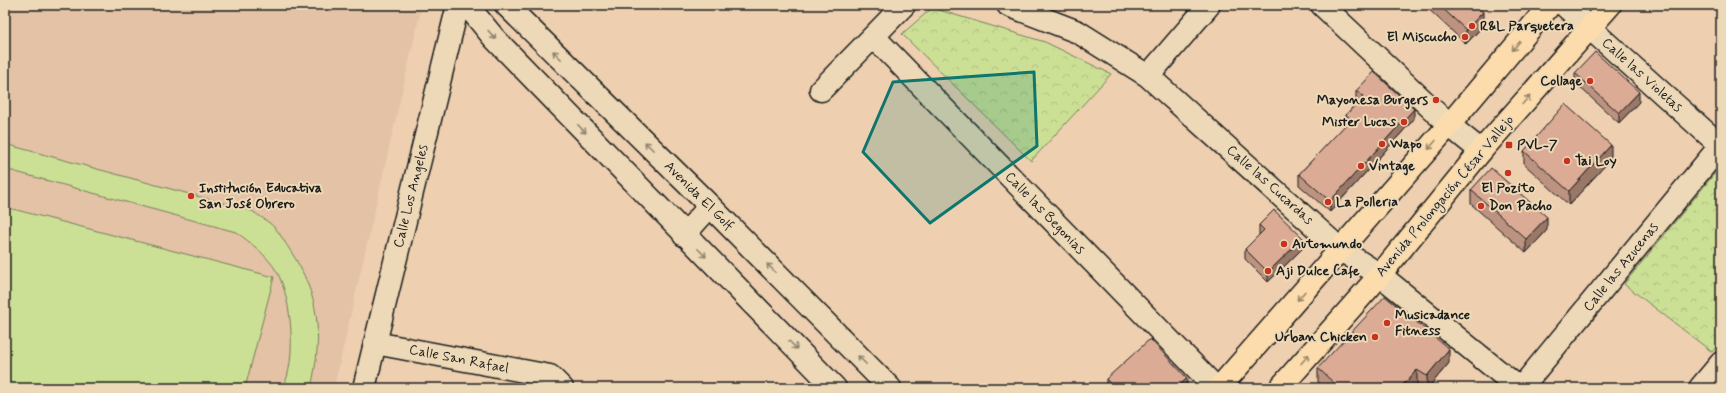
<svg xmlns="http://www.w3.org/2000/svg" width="1726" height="393" viewBox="0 0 1726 393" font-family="Mynerve,sans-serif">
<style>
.built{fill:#e4c2a6}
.green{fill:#cce095;stroke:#747e58}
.park{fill:url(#park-crowns);stroke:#747e58}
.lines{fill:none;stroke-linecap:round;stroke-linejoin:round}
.minor-casing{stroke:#1c1c1c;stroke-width:25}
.major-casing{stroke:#1c1c1c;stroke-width:25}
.minor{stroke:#edd9b7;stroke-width:22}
.major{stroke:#fcdcac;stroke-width:22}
.wall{fill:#bc9380;stroke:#1c1c1c}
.shaded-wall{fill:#997868;stroke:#1c1c1c}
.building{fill:#dbab95;stroke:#1c1c1c}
.oneway{stroke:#8f8471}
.oneway2{stroke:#97866b}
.marked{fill:#0f766e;fill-opacity:0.2;stroke:#0f766e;stroke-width:3;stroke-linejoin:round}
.poi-dot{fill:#c8321e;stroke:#edd9b7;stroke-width:1.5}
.labels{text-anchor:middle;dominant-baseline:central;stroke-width:4;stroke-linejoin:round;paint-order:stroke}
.poi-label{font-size:14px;font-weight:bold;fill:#1c1c1c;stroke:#edd9b7;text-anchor:start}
.street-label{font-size:14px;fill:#1c1c1c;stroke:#edd9b7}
</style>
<defs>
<pattern id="park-crowns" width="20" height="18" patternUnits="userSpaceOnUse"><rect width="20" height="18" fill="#cce095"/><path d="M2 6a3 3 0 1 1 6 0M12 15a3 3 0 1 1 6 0" fill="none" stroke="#afc080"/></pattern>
</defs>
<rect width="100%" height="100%" fill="#eed0b1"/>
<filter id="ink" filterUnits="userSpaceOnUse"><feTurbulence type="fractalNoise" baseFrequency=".025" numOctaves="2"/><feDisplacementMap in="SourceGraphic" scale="8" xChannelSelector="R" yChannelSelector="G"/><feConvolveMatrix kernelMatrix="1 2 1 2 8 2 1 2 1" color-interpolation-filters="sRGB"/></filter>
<g filter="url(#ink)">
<!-- built -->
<path class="built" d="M 5,5 L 422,5 L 334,388 L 5,388 Z"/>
<!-- green -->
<path class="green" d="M 5,144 L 252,211 C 259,216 268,221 274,227 C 280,233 285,243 290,250 C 320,296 323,335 311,388 L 283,388 C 297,360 292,299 277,272 C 267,255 251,243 236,232 L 5,169 Z
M 5,207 L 274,277 L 245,388 L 5,388 Z"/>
<!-- park -->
<path class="park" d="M 932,8 L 1045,42 L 1111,74 L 1031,161 L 902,34 Z
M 1720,167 L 1721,168 L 1721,341 L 1712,352 L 1624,284 Z"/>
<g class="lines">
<defs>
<path id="minor" d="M 467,5 L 494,38 L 835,388
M 506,5 L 710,206 L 890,388
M 1008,5 L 1078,32 L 1148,76 L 1341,250 L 1380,275 L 1519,388
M 1322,5 L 1449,125 L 1481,151
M 1564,5 L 1721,146
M 874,37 L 1216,388
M 1148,76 L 1209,5
M 821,90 L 904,5
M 684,235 L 710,206
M 375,343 L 550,376 L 562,388
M 364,388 L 458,5
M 1521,388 L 1721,145
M 1700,388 L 1721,363"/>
<path id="major" d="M 1219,388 L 1449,125 L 1550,5
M 1280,388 L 1380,275 L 1481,151 L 1610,5"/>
</defs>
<!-- minor casing -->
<use href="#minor" class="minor-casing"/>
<!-- major casing -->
<use href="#major" class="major-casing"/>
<!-- minor -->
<use href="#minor" class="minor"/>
<!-- major -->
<use href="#major" class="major"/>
</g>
<!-- wall -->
<path class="wall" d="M 1424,5 L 1475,5 L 1483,26 L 1466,44 Z
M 1575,73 L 1639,102 L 1619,123 L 1575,83 Z
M 1356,91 L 1414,119 L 1330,212 L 1299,185 L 1299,174 L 1346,125 L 1346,115 L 1357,102 L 1356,101 Z
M 1524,151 L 1611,159 L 1569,205 L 1524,164 Z
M 1471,190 L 1547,230 L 1526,253 L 1471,204 Z
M 1259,225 L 1303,248 L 1268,282 L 1245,259 L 1245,249 L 1259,235 Z
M 1449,363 L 1428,388 L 1424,388 L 1417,384 L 1413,388 L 1325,388 L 1318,382 L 1318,368 Z
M 1106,379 L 1187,388 L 1106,388 Z"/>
<!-- shaded-wall -->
<path class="shaded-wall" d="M 1483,12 L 1483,26 L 1466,44 L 1466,30 Z
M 1639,92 L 1639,102 L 1619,123 L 1619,113 Z
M 1414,109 L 1414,119 L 1330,212 L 1330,201 Z
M 1611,145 L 1611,159 L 1569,205 L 1569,191 Z
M 1547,217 L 1547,230 L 1526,253 L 1526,239 Z
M 1303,238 L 1303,248 L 1268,282 L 1268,272 Z
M 1449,349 L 1449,363 L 1428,388 L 1427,388 L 1427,376 Z
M 1417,370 L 1417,384 L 1413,388 L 1400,388 Z
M 1187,378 L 1187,388 L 1177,388 Z"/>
<!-- building -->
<path class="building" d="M 1439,5 L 1475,5 L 1483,12 L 1466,30 Z
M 1595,52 L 1639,92 L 1619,113 L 1575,73 Z
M 1374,72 L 1414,109 L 1330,201 L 1299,174 L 1351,119 L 1346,115 L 1363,96 L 1356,91 Z
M 1565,104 L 1611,145 L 1569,191 L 1524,151 Z
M 1491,168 L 1547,217 L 1526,239 L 1471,190 Z
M 1274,210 L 1303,238 L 1268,272 L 1245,249 L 1264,230 L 1259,225 Z
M 1385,296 L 1449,349 L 1427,376 L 1417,370 L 1400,388 L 1339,388 L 1318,368 Z
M 1150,339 L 1187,378 L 1177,388 L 1114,388 L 1106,379 Z"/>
<!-- one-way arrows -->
<defs><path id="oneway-shaft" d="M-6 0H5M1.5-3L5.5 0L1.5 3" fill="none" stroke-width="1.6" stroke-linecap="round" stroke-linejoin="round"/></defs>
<g class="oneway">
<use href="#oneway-shaft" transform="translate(492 35) rotate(50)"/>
<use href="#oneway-shaft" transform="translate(557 55) rotate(-135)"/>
<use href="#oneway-shaft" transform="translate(582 129) rotate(46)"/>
<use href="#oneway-shaft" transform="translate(649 146) rotate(-135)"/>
<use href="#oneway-shaft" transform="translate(702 253) rotate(45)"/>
<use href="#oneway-shaft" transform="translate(771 268) rotate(-135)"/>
<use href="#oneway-shaft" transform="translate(793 345) rotate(45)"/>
<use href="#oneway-shaft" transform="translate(862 360) rotate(-135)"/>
</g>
<g class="oneway2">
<use href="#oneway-shaft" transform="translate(1516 46) rotate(130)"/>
<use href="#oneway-shaft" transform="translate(1526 100) rotate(-48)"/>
<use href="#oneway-shaft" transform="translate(1432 145) rotate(131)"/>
<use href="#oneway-shaft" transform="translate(1301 296) rotate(131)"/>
<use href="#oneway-shaft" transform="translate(1305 359) rotate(-49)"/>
</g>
</g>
<!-- marked area -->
<path class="marked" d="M 1034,72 L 1037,146 L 930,223 L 863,152 L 893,82 Z"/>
<!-- markers -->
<g class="poi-dot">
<circle cx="1472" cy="26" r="4"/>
<circle cx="1465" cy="37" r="4"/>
<circle cx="1590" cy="81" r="4"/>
<circle cx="1436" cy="100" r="4"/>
<circle cx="1404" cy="122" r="4"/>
<circle cx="1382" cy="144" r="4"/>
<rect x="1505" y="141" width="8" height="8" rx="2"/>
<circle cx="1567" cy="161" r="4"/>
<circle cx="1361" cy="166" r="4"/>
<circle cx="1508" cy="173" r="4"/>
<circle cx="191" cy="196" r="4"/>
<circle cx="1328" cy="202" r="4"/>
<circle cx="1481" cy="206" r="4"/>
<circle cx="1284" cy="244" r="4"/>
<circle cx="1268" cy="271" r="4"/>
<circle cx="1387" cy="323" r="4"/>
<circle cx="1375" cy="337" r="4"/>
</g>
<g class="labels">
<!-- poi labels -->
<g class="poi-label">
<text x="1480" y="26">R&amp;L Parquetera</text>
<text x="1457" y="37" text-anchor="end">El Miscucho</text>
<text x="1582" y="81" text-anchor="end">Collage</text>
<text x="1428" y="100" text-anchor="end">Mayonesa Burgers</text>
<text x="1396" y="122" text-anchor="end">Mister Lucas</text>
<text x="1390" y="144">Wapo</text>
<text x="1517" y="145">PVL-7</text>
<text x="1575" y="161">Tai Loy</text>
<text x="1369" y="166">Vintage</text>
<text x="199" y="188">Institución Educativa<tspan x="199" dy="16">San José Obrero</tspan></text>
<text x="1508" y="188" text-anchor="middle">El Pozito</text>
<text x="1336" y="202">La Polleria</text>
<text x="1489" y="206">Don Pacho</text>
<text x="1292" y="244">Automundo</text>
<text x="1276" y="271">Aji Dulce Cafe</text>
<text x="1395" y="315">Musicadance<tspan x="1395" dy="16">Fitness</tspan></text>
<text x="1367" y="337" text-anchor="end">Urban Chicken</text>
</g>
<!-- street labels -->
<g class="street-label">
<text transform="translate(1642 75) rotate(42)">Calle las Violetas</text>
<text transform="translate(1270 185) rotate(42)">Calle las Cucardas</text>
<text transform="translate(411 196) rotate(-76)">Calle Los Angeles</text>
<text transform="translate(699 196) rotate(45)">Avenida El Golf</text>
<text transform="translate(1445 196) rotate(-50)">Avenida Prolongación César Vallejo</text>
<text transform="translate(1045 213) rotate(46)">Calle las Begonias</text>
<text transform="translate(1621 267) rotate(-51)">Calle las Azucenas</text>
<text transform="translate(459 359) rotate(11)">Calle San Rafael</text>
</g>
</g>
<!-- margin -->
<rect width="1726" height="393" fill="none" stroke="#edd9b7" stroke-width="20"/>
<rect x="10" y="10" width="1706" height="373" fill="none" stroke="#1c1c1c" stroke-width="1.5" filter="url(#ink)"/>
</svg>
